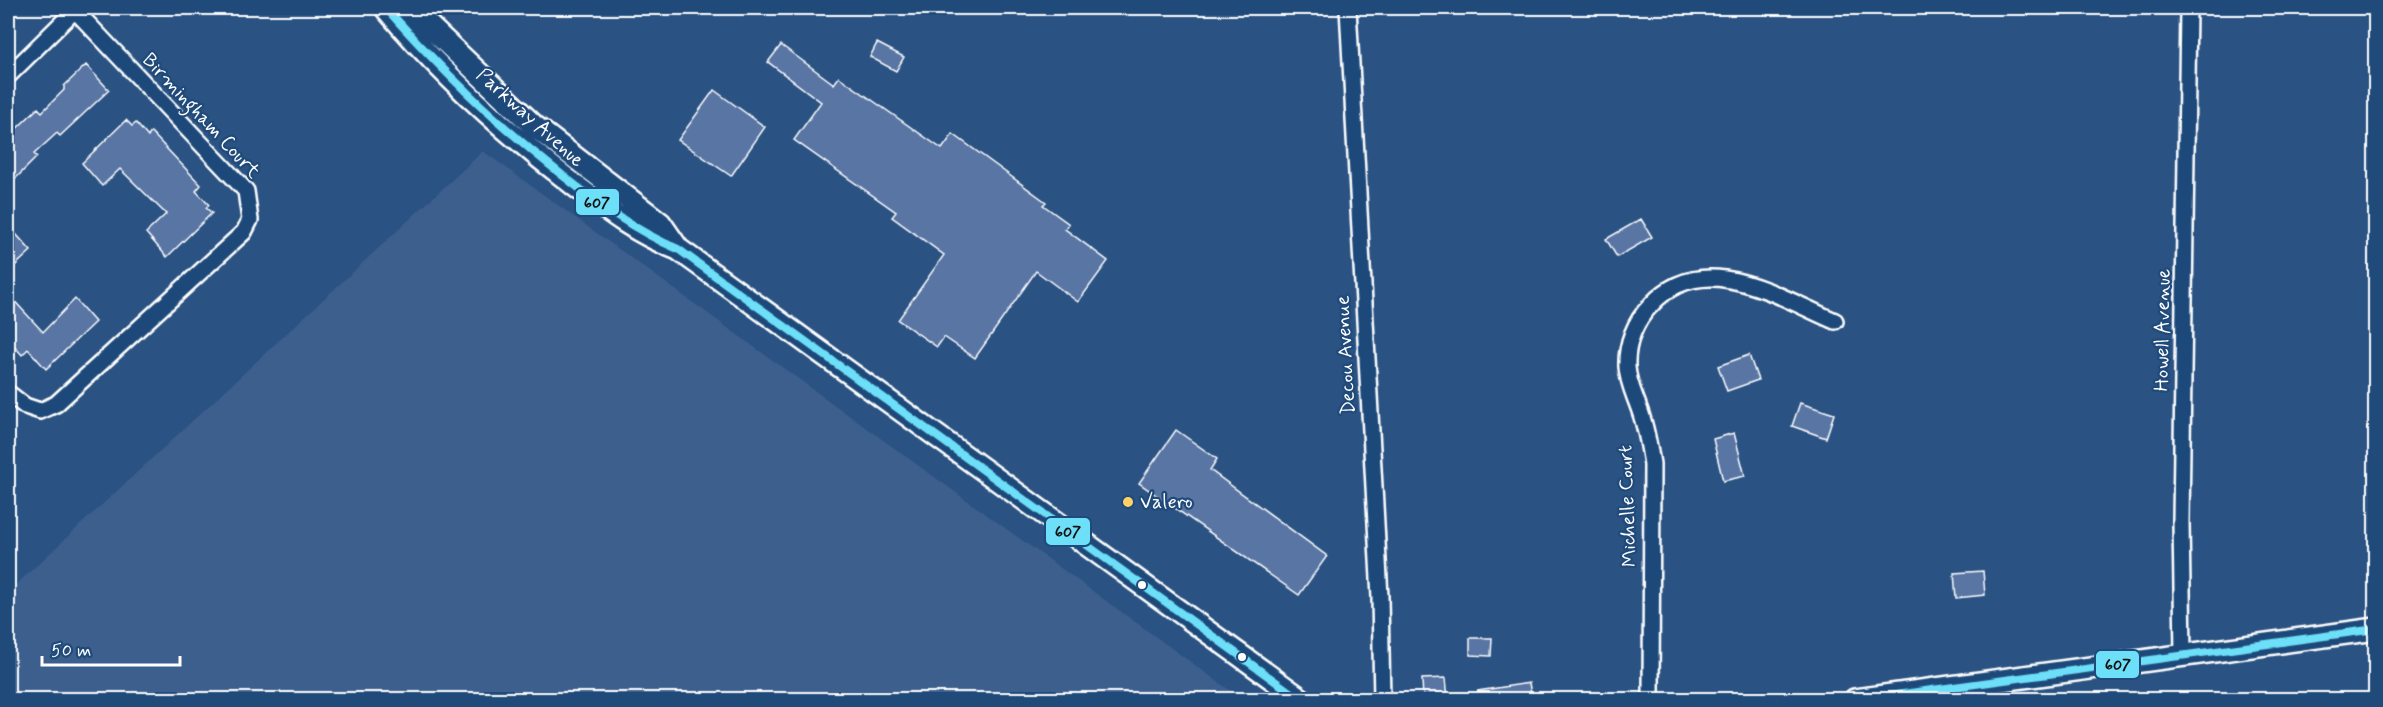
<svg xmlns="http://www.w3.org/2000/svg" width="2383" height="707" viewBox="0 0 2383 707" font-family="Mynerve,sans-serif">
<style>
.built{fill:#3c5f8e}
.building{fill:#5874a4;stroke:#fff;stroke-width:1.5}
.lines{fill:none;stroke-linecap:round;stroke-linejoin:round}
.minor-casing{stroke:#fff;stroke-width:20}
.secondary-casing{stroke:#fff;stroke-width:26}
.minor{stroke:#1f4a7a;stroke-width:15}
.secondary{stroke:#1f4a7a;stroke-width:21}
.bus-1-casing{stroke:#1f4a7a;stroke-width:12}
.bus-1{stroke:#6ddff8;stroke-width:8}
.poi-dot{fill:#ffd166;stroke:#1f4a7a;stroke-width:2}
.bus-dot{fill:#fff;stroke:#1f4a7a;stroke-width:2}
.labels{text-anchor:middle;dominant-baseline:central;stroke-width:4.5;stroke-linejoin:round;paint-order:stroke}
.street-label{font-size:20px;fill:#fff;stroke:#1f4a7a}
.poi-label{font-size:20px;fill:#fff;stroke:#1f4a7a;text-anchor:start}
.line-badge{stroke:#1f4a7a;stroke-width:2}
.pale-badge-label{font-size:16px;text-anchor:middle;font-weight:bold;fill:#111}
</style>
<rect width="100%" height="100%" fill="#2a5282"/>
<filter id="ink" filterUnits="userSpaceOnUse"><feTurbulence type="fractalNoise" baseFrequency=".0167" numOctaves="2"/><feDisplacementMap in="SourceGraphic" scale="12" xChannelSelector="R" yChannelSelector="G"/><feConvolveMatrix kernelMatrix="1 2 1 2 8 2 1 2 1" color-interpolation-filters="sRGB"/></filter>
<g filter="url(#ink)">
<!-- built -->
<path class="built" d="M 483,151 L 1242,699 L 8,699 L 8,592 Z"/>
<!-- building -->
<path class="building" d="M 877,43 L 904,57 L 896,71 L 870,57 Z
M 781,45 L 834,84 L 839,77 L 942,149 L 953,134 L 1046,202 L 1043,205 L 1069,224 L 1065,229 L 1108,261 L 1078,302 L 1036,271 L 975,358 L 944,337 L 937,347 L 898,320 L 944,255 L 892,217 L 896,212 L 794,140 L 821,102 L 768,62 Z
M 86,65 L 109,90 L 60,136 L 57,133 L 34,154 L 37,157 L 8,186 L 8,143 L 12,139 L 10,135 L 38,108 L 42,112 L 64,90 L 64,86 Z
M 714,90 L 765,127 L 731,176 L 678,140 Z
M 126,120 L 132,126 L 136,123 L 148,137 L 151,132 L 201,185 L 196,191 L 209,205 L 206,208 L 212,213 L 167,257 L 146,233 L 166,214 L 120,169 L 102,186 L 82,163 Z
M 1641,219 L 1652,237 L 1617,257 L 1606,239 Z
M 8,225 L 31,251 L 8,272 Z
M 8,294 L 43,332 L 75,299 L 95,322 L 46,369 L 28,349 L 22,355 L 8,339 Z
M 1749,355 L 1758,380 L 1727,391 L 1718,366 Z
M 1800,403 L 1834,414 L 1826,438 L 1792,426 Z
M 1176,430 L 1217,459 L 1210,470 L 1327,556 L 1299,595 L 1139,483 Z
M 1734,433 L 1745,476 L 1723,481 L 1713,439 Z
M 1983,571 L 1985,595 L 1956,598 L 1954,573 Z
M 1470,638 L 1492,638 L 1491,656 L 1470,655 Z
M 1446,678 L 1448,699 L 1423,699 L 1422,679 Z
M 1529,683 L 1532,699 L 1479,699 L 1478,691 Z"/>
<g class="lines">
<defs>
<path id="minor" d="M 1348,8 L 1380,597 L 1382,700
M 8,76 L 75,10
M 8,393 L 25,406 L 40,411 L 56,404 L 244,232 L 250,220 L 246,191 L 73,8
M 2183,654 L 2181,522 L 2188,8
M 1651,700 L 1652,464 C 1649,445 1646,428 1640,411 C 1635,396 1628,383 1627,367 C 1626,344 1635,321 1651,305 C 1703,247 1778,297 1835,321"/>
<path id="secondary" d="M 386,8 C 441,73 505,132 573,184 C 607,210 638,234 678,249 L 1302,700
M 410,8 L 534,126 L 660,223 L 678,249
M 1855,700 L 2376,629"/>
</defs>
<!-- minor casing -->
<use href="#minor" class="minor-casing"/>
<!-- secondary casing -->
<use href="#secondary" class="secondary-casing"/>
<!-- minor -->
<use href="#minor" class="minor"/>
<!-- secondary -->
<use href="#secondary" class="secondary"/>
<defs>
<path id="bus-1" d="M 386,8 C 440,69 498,125 562,175 C 599,204 635,231 678,249 L 1301,700
M 1859,700 L 2376,629"/>
</defs>
<!-- bus-1 casing -->
<use href="#bus-1" class="bus-1-casing"/>
<!-- bus-1 -->
<use href="#bus-1" class="bus-1"/>
</g>
</g>
<!-- markers -->
<circle class="poi-dot" cx="1128" cy="502" r="6"/>
<g class="bus-dot">
<circle cx="1142" cy="585" r="5"/>
<circle cx="1242" cy="657" r="5"/>
</g>
<g class="labels">
<!-- street labels -->
<g class="street-label">
<text transform="translate(201 116) rotate(47)">Birmingham Court</text>
<text transform="translate(530 118) rotate(42)">Parkway Avenue</text>
<text transform="translate(2163 330) rotate(-89)">Howell Avenue</text>
<text transform="translate(1346 355) rotate(-93)">Decou Avenue</text>
<text transform="translate(1628 506) rotate(-92)">Michelle Court</text>
</g>
<!-- poi labels -->
<g class="poi-label">
<text x="1140" y="502">Valero</text>
</g>
</g>
<g class="line-badge">
<rect x="575" y="188" width="45" height="28" rx="6" fill="#6ddff8"/>
<rect x="1045" y="517" width="46" height="29" rx="6" fill="#6ddff8"/>
<rect x="2095" y="650" width="45" height="29" rx="6" fill="#6ddff8"/>
</g>
<g class="pale-badge-label">
<text x="597" y="208">607</text>
<text x="1068" y="537">607</text>
<text x="2118" y="670">607</text>
</g>
<!-- margin -->
<rect width="2383" height="707" fill="none" stroke="#1f4a7a" stroke-width="30"/>
<rect x="15" y="15" width="2353" height="677" fill="none" stroke="#fff" stroke-width="2" filter="url(#ink)"/>
<!-- scale -->
<path d="M42 656v9h138v-9" fill="none" stroke="#ffffff" stroke-width="3"/>
<text x="51" y="656" font-size="18" fill="#ffffff" stroke="#1f4a7a" stroke-width="4.5" paint-order="stroke">50 m</text>
</svg>
